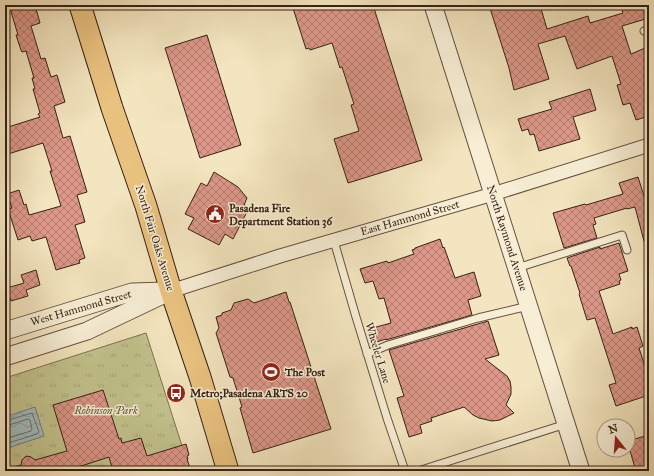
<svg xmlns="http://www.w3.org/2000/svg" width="654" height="476" viewBox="0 0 654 476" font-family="'IM FELL Great Primer',serif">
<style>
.park{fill:url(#park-tufts);stroke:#7c7251}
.water{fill:url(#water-waves);stroke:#767e7a}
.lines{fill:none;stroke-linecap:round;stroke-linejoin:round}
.shore{stroke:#6c6e69;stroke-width:1}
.building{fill:url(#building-cross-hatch);stroke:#362115}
.service-casing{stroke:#655240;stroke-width:9}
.minor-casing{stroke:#655240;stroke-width:15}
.tertiary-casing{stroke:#655240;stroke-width:19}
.primary-casing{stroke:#362115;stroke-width:23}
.service{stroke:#f7eed5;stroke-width:7}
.minor{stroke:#f7eed5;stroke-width:13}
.tertiary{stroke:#f7eed5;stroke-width:17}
.primary{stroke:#eac280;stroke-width:21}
.labels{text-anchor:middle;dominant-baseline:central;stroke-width:3;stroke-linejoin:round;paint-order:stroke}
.poi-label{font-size:11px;font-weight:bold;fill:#362115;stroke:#f7eed5;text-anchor:start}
.street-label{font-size:11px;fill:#362115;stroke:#f7eed5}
.park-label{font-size:11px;font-style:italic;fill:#605139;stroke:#f7eed5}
</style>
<defs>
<pattern id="park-tufts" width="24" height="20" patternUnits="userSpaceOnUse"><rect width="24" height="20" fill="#c2c28d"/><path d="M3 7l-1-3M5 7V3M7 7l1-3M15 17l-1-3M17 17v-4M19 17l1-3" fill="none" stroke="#a7a679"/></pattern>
<pattern id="water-waves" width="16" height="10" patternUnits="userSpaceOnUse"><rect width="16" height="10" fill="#a1bcbd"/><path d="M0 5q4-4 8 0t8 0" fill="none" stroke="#8ba1a2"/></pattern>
<pattern id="building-cross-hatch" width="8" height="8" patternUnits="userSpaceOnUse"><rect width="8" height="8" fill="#dc9788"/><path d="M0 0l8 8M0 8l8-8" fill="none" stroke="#b37b6e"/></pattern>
</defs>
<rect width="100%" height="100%" fill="#f3e5bf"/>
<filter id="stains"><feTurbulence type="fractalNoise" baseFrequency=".005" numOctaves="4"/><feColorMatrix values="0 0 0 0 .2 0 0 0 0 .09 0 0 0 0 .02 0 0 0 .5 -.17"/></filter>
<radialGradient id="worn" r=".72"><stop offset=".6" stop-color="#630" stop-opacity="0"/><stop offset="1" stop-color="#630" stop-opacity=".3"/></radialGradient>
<!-- park -->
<path class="park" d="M 146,333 L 190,471 L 5,471 L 5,378 Z"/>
<!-- water -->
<path class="water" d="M 35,407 L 44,436 L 5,449 L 5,417 Z"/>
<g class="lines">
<!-- shore -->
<path class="shore" d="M 5,421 L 32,413 L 39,432 L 37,434 L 5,444
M 5,426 L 9,425 L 28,419 L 30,420 L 32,429 L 31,431 L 5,439"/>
</g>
<!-- building -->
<path class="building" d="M 9,5 L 35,5 L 40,23 L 31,26 L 41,59 L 45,58 L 51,77 L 57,75 L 65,102 L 54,106 L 63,138 L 70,136 L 87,192 L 77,195 L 85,222 L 75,225 L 85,258 L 79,260 L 80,263 L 56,270 L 46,237 L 32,241 L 30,236 L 18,240 L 8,209 L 12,208 L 7,194 L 19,190 L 24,205 L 26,204 L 29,215 L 61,206 L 50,171 L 52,171 L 43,143 L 5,155 L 5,128 L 40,117 L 38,114 L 40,113 L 33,89 L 35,89 L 32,78 L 34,78 L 26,51 L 22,52 L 21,50 L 16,35 L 18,35 Z
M 292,5 L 373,5 L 422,160 L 348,183 L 334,139 L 359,131 L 351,105 L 354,104 L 342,67 L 340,68 L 332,43 L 310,50 L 309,48 L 306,49 Z
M 489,5 L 540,5 L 547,29 L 588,16 L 590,23 L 623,13 L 621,7 L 629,5 L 649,5 L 649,18 L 622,26 L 631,54 L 645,48 L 646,50 L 649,49 L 649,116 L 636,120 L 630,103 L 623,105 L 617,85 L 621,84 L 612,56 L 577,69 L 565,36 L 538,44 L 549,79 L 514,90 L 509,68 Z
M 207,35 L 241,145 L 200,158 L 165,48 Z
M 590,89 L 596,110 L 573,117 L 580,139 L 539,151 L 534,134 L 530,135 L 528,129 L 522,131 L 518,119 L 552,109 L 549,102 Z
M 214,172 L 238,187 L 247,198 L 244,205 L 249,208 L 233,239 L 225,234 L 219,245 L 188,229 L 194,218 L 185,214 L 201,183 L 207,186 Z
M 638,177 L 645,199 L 649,198 L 649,245 L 645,245 L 635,207 L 627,209 L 627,208 L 594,218 L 596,224 L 593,225 L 597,238 L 564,248 L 553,213 L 585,204 L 586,205 L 623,194 L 619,183 Z
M 440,239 L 443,248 L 444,247 L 455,278 L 474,272 L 481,296 L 468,300 L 472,315 L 386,340 L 386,339 L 373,343 L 369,329 L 391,323 L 384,298 L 379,299 L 373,281 L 365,283 L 360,269 L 387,261 L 388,263 L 414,254 L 412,250 L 415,249 L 415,248 Z
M 619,243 L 628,271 L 619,274 L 621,280 L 619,281 L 620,284 L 599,291 L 613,334 L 632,327 L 632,329 L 637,327 L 643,346 L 639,348 L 649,379 L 649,395 L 616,406 L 609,385 L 616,383 L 595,318 L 587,320 L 579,294 L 580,293 L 571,266 L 570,266 L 567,258 L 600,247 L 600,249 Z
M 36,270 L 40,285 L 26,290 L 28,296 L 11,301 L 7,288 L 24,283 L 21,275 Z
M 286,292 L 289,302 L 290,302 L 331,429 L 253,453 L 240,408 L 242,407 L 233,378 L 230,377 L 216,333 L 219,328 L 216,317 L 222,315 L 222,313 L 231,310 L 234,303 L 248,299 L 254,303 Z
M 488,321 L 499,355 L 485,359 L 507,376 L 510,381 L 511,387 L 511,394 L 506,405 L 514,413 L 500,420 L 492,421 L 479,418 L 473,415 L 464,407 L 431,418 L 432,421 L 420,425 L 422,433 L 409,437 L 397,398 L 404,396 L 389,350 Z
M 103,390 L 119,439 L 121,438 L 122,443 L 141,438 L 147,456 L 186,444 L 189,455 L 187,456 L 188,459 L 187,459 L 191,471 L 113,471 L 109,457 L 66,471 L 11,471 L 10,468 L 21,465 L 22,460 L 26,456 L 31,457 L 35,460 L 67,451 L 53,405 Z
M 645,436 L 649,448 L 649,471 L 636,471 L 628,444 L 628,441 Z"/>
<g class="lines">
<defs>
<path id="service" d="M 644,31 L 649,29
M 334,241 L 356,317 L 387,418 L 405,471
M 517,268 L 622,235 L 627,250
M 367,354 L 388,345 L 478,318 L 528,306
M 418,471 L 566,424"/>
<path id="minor" d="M 171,291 L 280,256 L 493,194 L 649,145"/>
<path id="tertiary" d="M 433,5 L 581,471
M 5,331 L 132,292 L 165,291
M 5,357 L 87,331 L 171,291"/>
<path id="primary" d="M 80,5 L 112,108 L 146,206 L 171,291 L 200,377 L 228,471"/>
</defs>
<!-- service casing -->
<use href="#service" class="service-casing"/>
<!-- minor casing -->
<use href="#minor" class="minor-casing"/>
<!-- tertiary casing -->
<use href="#tertiary" class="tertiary-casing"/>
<!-- primary casing -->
<use href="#primary" class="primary-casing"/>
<!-- service -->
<use href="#service" class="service"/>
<!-- minor -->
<use href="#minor" class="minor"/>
<!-- tertiary -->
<use href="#tertiary" class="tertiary"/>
<!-- primary -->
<use href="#primary" class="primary"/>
</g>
<!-- icons -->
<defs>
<symbol id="civic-disc" viewBox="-11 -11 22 22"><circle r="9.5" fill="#8f2418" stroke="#f7eed5"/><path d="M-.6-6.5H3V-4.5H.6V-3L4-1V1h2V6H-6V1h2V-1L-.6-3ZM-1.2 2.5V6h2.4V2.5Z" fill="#fff"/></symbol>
<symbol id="stadium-disc" viewBox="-11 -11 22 22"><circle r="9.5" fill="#8f2418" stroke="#f7eed5"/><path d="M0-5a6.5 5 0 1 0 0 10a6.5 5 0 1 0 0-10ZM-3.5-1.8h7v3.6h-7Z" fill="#fff"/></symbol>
<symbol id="bus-disc" viewBox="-11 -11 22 22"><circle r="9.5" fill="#8f2418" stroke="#f7eed5"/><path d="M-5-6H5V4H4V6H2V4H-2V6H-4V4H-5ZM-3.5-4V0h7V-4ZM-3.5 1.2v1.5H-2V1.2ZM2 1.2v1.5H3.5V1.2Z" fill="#fff"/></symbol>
</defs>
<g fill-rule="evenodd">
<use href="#civic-disc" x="204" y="203" width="22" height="22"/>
<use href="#stadium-disc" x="260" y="361" width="22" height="22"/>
<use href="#bus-disc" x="165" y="382" width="22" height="22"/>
</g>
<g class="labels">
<!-- poi labels -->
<g class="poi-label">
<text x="229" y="208">Pasadena Fire<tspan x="229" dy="13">Department Station 36</tspan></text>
<text x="285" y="372">The Post</text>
<text x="190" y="393">Metro;Pasadena ARTS 20</text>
</g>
<!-- street labels -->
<g class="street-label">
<text transform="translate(410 218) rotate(-16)">East Hammond Street</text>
<text transform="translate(155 238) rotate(73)">North Fair Oaks Avenue</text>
<text transform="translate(507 238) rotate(72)">North Raymond Avenue</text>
<text transform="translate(81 308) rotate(-16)">West Hammond Street</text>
<text transform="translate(378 353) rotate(73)">Wheeler Lane</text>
</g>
<!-- park labels -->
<g class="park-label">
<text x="106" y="410">Robinson Park</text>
</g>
</g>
<!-- margin -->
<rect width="654" height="476" fill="none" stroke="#f3e5bf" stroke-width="20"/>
<rect x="6" y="6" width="642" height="464" fill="none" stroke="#362115" stroke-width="2"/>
<rect x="10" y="10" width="634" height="456" fill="none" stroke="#362115"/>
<!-- north arrow -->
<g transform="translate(616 438) rotate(343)"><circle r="19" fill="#f7eed5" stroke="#aa9c88"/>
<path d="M0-3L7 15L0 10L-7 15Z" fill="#8f2418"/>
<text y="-6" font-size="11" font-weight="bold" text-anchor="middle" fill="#362115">N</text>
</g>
<rect width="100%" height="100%" filter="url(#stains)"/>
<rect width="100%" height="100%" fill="url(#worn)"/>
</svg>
